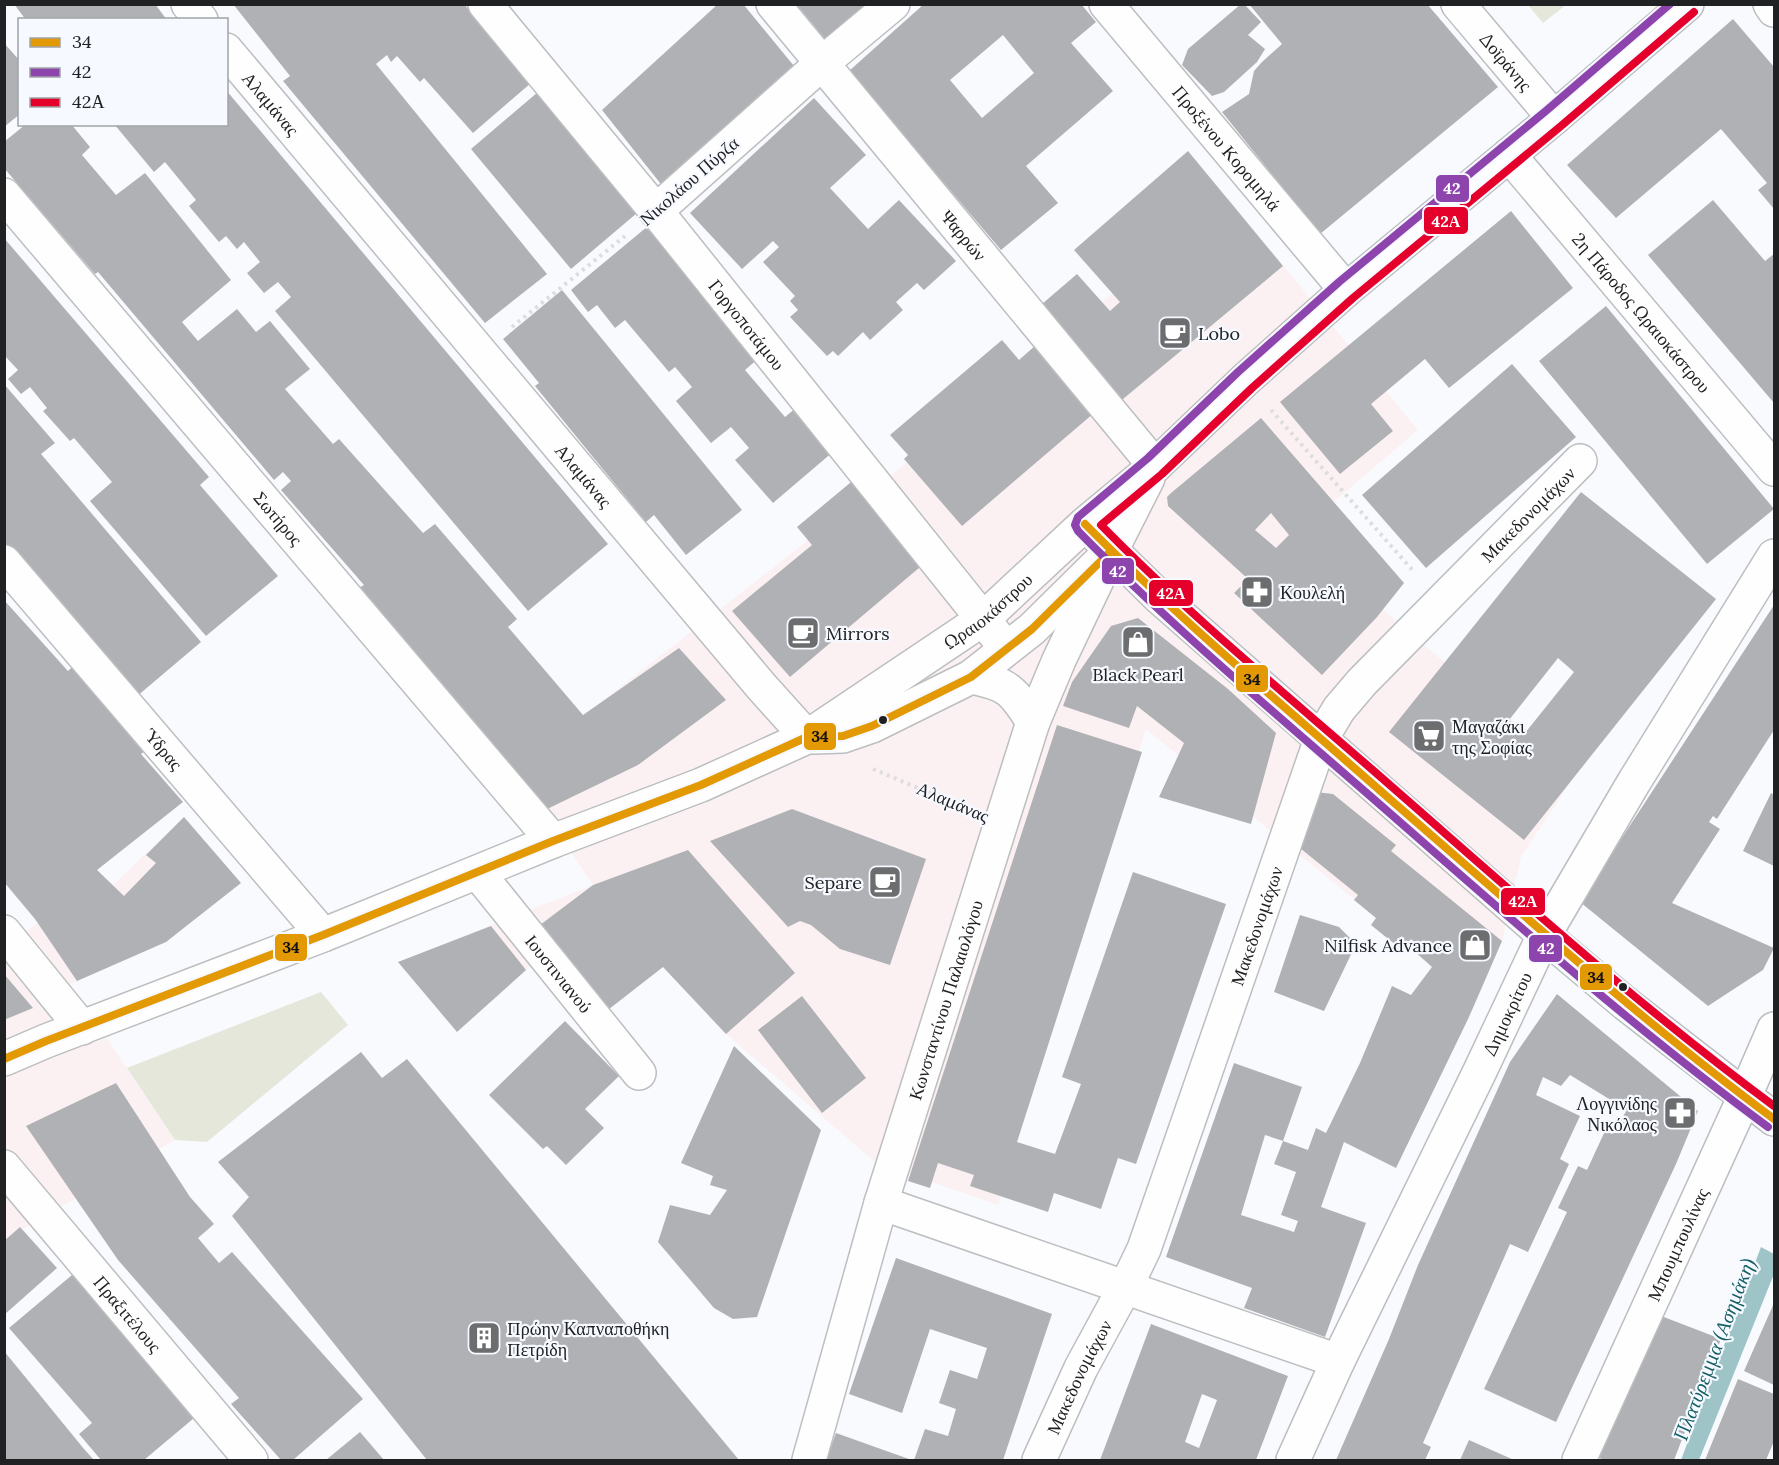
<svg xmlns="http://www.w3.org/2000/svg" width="1779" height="1465" viewBox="0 0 1779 1465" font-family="Lora,serif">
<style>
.commercial{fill:#fcf1f2}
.green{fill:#e4e7da}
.water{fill:#9ec4c7}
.building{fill:#b0b1b4;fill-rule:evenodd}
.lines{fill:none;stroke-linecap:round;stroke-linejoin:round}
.pedestrian-casing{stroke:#bcbec0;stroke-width:36}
.minor-casing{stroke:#bcbec0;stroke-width:36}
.tertiary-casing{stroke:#bcbec0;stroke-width:36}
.secondary-casing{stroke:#bcbec0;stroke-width:36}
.path{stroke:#ddddde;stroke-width:4;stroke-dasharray:3 4.5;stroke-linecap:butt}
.pedestrian{stroke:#fefeff;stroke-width:33}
.minor{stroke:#fefeff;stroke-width:33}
.tertiary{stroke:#fefeff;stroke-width:33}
.secondary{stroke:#fefeff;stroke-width:33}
.bus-1-casing{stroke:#f6f9ff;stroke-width:12}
.bus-2-casing{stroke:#f6f9ff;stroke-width:12}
.bus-3-casing{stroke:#f6f9ff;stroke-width:12}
.bus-1{stroke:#e29904;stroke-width:8}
.bus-2{stroke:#8e44ad;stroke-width:8}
.bus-3{stroke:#e4002b;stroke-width:8}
.bus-dot{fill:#202123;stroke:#f6f9ff;stroke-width:2}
.labels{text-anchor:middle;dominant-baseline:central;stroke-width:4.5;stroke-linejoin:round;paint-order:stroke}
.street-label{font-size:18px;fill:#202123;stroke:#f6f9ff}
.poi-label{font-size:18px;fill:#202123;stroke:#f6f9ff;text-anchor:start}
.water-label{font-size:20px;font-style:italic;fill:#145f64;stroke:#f6f9ff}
.line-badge{stroke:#f6f9ff;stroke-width:2}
.badge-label{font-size:16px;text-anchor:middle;font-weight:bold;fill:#fff}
.pale-badge-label{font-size:16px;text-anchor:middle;font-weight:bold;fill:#111}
</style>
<rect width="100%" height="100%" fill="#f8fafd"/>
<!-- commercial -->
<path class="commercial" d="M 1228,198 L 1418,430 L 1295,535 L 1576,774 L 1521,857 L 1502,941 L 1477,1000 L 1146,729 L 998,1205 L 875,1162 L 726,1034 L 663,967 L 604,1013 L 551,948 L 457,1032 L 398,962 L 593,885 L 543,811 L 592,709 L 888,478 Z
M 184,817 L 241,883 L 166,942 L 70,984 L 175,1140 L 5,1240 L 5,949 L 37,923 L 35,919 L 97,870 L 113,885 Z"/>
<!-- green -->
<path class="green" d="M 1528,5 L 1566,5 L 1543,23 Z
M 321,992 L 348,1025 L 207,1142 L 175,1140 L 127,1068 Z"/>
<!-- water -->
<path class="water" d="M 1761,1247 L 1774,1254 L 1774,1274 L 1699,1460 L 1681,1460 Z"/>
<!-- building -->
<path class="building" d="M 14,4 L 155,4 L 167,20 L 26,20 Z
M 233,4 L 464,4 L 531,83 L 473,133 L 424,78 L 420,82 L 397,56 L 391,62 L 387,55 L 376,64 L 547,274 L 485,323 L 283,81 L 290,76 Z
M 718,4 L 743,4 L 794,66 L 664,188 L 602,110 Z
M 796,4 L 870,4 L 826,40 Z
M 924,4 L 1081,4 L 1096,22 L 1071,43 L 1113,91 L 1026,166 L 1058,203 L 1001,250 L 849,71 ZM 1003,35 L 1034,73 L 982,118 L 950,80 Z
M 1241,4 L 1244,4 L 1261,22 L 1248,35 L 1265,49 L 1257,62 L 1224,92 L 1212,96 L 1182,65 L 1188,49 Z
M 1249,4 L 1427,4 L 1498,87 L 1320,234 L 1222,112 L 1249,94 L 1254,71 L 1262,62 L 1282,44 Z
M 1733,19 L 1774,67 L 1774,209 L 1758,190 L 1767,183 L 1721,129 L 1616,218 L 1567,165 Z
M 4,43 L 20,61 L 20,114 L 4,127 Z
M 226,90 L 608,544 L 528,611 L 275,311 L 291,297 L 278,282 L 264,293 L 247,273 L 260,262 L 244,242 L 237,249 L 226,236 L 219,242 L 189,206 L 196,200 L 165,162 L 154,172 L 114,124 L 226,124 Z
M 538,92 L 637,213 L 571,269 L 471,149 Z
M 814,98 L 866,155 L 830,188 L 868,229 L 899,200 L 956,261 L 924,290 L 917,283 L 896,302 L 903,310 L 870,340 L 863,332 L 838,356 L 833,351 L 827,356 L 790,317 L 798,310 L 790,301 L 795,296 L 763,262 L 779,247 L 773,241 L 742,269 L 690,213 Z
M 26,124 L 71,124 L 90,147 L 82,155 L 116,195 L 145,173 L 231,280 L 182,322 L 198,341 L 237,309 L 256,332 L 270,321 L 310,369 L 285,389 L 333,444 L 339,439 L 423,533 L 435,524 L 517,619 L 508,627 L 583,715 L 679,648 L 726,700 L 638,765 L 543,811 L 357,589 L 364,585 L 281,490 L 291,481 L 283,472 L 274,480 L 98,272 L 95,274 L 4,168 L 4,142 Z
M 1188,151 L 1283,266 L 1117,404 L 1035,310 L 1077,274 L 1110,311 L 1120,302 L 1074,250 Z
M 1713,200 L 1765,261 L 1774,254 L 1774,403 L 1648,255 Z
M 1511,211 L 1573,288 L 1449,388 L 1425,359 L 1371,404 L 1393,431 L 1340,474 L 1280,402 Z
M 648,226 L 759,358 L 745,370 L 785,417 L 797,407 L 834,451 L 773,503 L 735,460 L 749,448 L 731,427 L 711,443 L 676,401 L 692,387 L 675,367 L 669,372 L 625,320 L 615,328 L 597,305 L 588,312 L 571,290 Z
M 4,238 L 209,477 L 200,485 L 278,576 L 206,636 L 90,501 L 112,482 L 74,438 L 70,441 L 43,411 L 47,408 L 30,387 L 21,394 L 8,379 L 18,370 L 4,355 Z
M 562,290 L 742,510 L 686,555 L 654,515 L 646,522 L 535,386 L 539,383 L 503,339 Z
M 1606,306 L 1774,509 L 1707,564 L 1539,361 Z
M 1002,340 L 1019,360 L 1036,345 L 1094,413 L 962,526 L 904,459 L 908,455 L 890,435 Z
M 1512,364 L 1576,437 L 1426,568 L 1362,495 Z
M 4,384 L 55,443 L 41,454 L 201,642 L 136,697 L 4,543 Z
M 1261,418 L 1404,583 L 1377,617 L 1322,675 L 1234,593 L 1248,579 L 1168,506 L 1167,497 L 1171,493 ZM 1271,513 L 1289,535 L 1276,548 L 1255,530 Z
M 856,478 L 926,562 L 790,677 L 732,611 L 812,545 L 797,527 Z
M 1581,492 L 1716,599 L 1524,840 L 1389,732 ZM 1558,658 L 1574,672 L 1525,733 L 1509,720 Z
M 4,600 L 68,671 L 79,660 L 152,745 L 141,754 L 183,802 L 97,870 L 124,896 L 156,863 L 146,855 L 184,817 L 241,883 L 166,942 L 77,981 L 35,919 L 4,882 Z
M 1774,605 L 1774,730 L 1717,819 L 1713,816 L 1709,822 L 1720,829 L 1672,903 L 1774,948 L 1763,970 L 1708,1006 L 1580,902 Z
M 1138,618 L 1228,689 L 1276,733 L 1251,824 L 1159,797 L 1184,743 L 1137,706 L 1129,728 L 1063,706 L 1072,682 L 1111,626 Z
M 1057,725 L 1142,752 L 1017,1142 L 1055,1154 L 1081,1084 L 1062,1077 L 1133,872 L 1226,904 L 1136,1164 L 1118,1158 L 1101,1209 L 1054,1193 L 1048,1212 L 970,1186 L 974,1175 L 938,1163 L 930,1188 L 908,1181 Z
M 1315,792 L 1333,794 L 1396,845 L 1391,851 L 1502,941 L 1469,1017 L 1396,1168 L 1344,1142 L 1321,1207 L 1366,1223 L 1325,1337 L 1244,1308 L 1252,1288 L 1166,1257 L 1234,1063 L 1302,1087 L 1283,1141 L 1265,1135 L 1241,1215 L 1294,1232 L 1298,1221 L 1281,1215 L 1296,1172 L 1274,1164 L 1283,1141 L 1308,1150 L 1316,1128 L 1326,1133 L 1360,1063 L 1392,986 L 1411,995 L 1432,967 L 1414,951 L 1418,946 L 1411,939 L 1402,950 L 1371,925 L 1376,918 L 1354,900 L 1358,895 L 1295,844 Z
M 1771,793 L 1774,795 L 1774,866 L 1743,851 Z
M 792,809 L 926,859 L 890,965 L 840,949 L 811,925 L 800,921 L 788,927 L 710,841 Z
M 688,850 L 795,973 L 726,1034 L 663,967 L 604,1013 L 536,928 L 593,885 Z
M 1300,915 L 1339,927 L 1356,944 L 1324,1011 L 1274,992 Z
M 491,926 L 526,970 L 457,1032 L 398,962 Z
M 4,974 L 33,1008 L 4,1020 Z
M 1557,994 L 1698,1111 L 1676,1164 L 1556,1422 L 1484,1389 L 1567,1212 L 1558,1208 L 1578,1166 L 1587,1170 L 1605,1131 L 1612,1134 L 1627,1110 L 1570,1075 L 1561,1086 L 1543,1077 L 1536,1095 L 1580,1116 L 1560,1159 L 1569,1164 L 1528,1252 L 1510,1244 L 1423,1443 L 1431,1447 L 1425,1460 L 1336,1460 L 1389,1339 L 1418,1265 L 1510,1062 Z
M 802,996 L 866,1078 L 822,1113 L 758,1030 Z
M 565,1021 L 619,1076 L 585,1109 L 604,1128 L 566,1165 L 547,1146 L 543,1149 L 489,1095 Z
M 734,1046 L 821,1130 L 757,1317 L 733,1319 L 714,1308 L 658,1242 L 670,1205 L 710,1215 L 727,1190 L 710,1185 L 713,1176 L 681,1163 Z
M 361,1052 L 382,1078 L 407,1059 L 739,1460 L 427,1460 L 232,1216 L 249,1197 L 218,1162 Z
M 116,1083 L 190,1197 L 214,1224 L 198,1238 L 219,1263 L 232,1252 L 363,1399 L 293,1460 L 281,1460 L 231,1404 L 239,1398 L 118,1260 L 26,1126 Z
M 20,1227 L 57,1268 L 4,1315 L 4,1241 Z
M 896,1258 L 1052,1314 L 1003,1460 L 914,1460 L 925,1429 L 948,1436 L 956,1409 L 939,1403 L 950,1370 L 977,1379 L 987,1348 L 930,1329 L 902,1413 L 849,1394 Z
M 72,1275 L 194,1418 L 144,1460 L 101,1460 L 79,1434 L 92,1423 L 9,1328 Z
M 1774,1303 L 1774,1385 L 1744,1371 Z
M 1656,1314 L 1721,1339 L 1674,1460 L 1605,1460 L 1599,1458 L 1628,1389 Z
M 1151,1324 L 1288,1376 L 1256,1460 L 1100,1460 ZM 1202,1394 L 1217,1400 L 1199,1448 L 1185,1442 Z
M 4,1351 L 84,1449 L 94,1460 L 4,1460 Z
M 1738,1379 L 1774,1394 L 1774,1441 L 1766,1460 L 1705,1460 Z
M 360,1432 L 384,1460 L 326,1460 Z
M 836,1433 L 892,1453 L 912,1460 L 826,1460 Z
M 1469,1440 L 1514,1460 L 1460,1460 Z"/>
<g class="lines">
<defs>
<path id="pedestrian" d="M 1744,1098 L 1774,1029"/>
<g id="minor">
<path d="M 188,4 L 201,20"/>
<path id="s1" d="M 485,4 L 656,211 L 1006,648"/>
<path id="s2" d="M 773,4 L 1155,466"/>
<path id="s3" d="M 1106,4 L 1346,290"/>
<path id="s4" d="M 1458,4 L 1554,118"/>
<path d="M 1770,4 L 1774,10"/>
<path id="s5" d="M 226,50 L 761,686 L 807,737"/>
<path id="s6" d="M 1509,155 L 1774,469"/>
<path id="s7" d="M 4,195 L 553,841"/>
<path d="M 656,211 L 821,64 L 893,4"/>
<path id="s8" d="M 4,562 L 323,935"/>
<path id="s9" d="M 478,873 L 639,1073"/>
<path d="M 4,932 L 82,1028"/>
<path id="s10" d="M 4,1167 L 251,1460"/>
<path d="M 881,1203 L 1338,1361"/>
<path id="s11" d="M 1039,1460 L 1081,1368 L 1131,1276 L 1144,1249 L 1321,739 L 1339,709 L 1362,682 L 1580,461"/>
<path id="s12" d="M 1293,1460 L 1338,1361 L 1480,1071 L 1544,935 L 1634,782 L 1774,556"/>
<path id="s13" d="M 1579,1460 L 1744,1098"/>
</g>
<g id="tertiary">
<path d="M 1097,536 L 1158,596 L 1544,935 L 1626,1004 L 1774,1119"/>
<path d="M 971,677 C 1008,684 1013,690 1033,722"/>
<path id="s14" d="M 809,1460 L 881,1203 L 1033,722 L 1059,660 L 1109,555"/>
</g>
<g id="secondary">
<path d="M 814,737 L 843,736 L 872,726 L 971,677 L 1032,629 L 1111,551 L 1148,478"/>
<path id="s15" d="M 4,1059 L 46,1041 L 323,935 L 553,841 L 701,785 L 807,737 L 983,619 L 1085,524 L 1155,466 L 1245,380 L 1346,290 L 1554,118 L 1687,4"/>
</g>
</defs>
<!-- pedestrian casing -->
<use href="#pedestrian" class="pedestrian-casing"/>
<!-- minor casing -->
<use href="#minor" class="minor-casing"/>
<!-- tertiary casing -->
<use href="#tertiary" class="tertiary-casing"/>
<!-- secondary casing -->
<use href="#secondary" class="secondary-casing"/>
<!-- path -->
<path class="path" d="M 512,327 L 625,236
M 1271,410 L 1415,573
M 873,769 L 965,808"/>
<!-- pedestrian -->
<use href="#pedestrian" class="pedestrian"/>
<!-- minor -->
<use href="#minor" class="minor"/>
<!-- tertiary -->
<use href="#tertiary" class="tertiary"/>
<!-- secondary -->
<use href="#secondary" class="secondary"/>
<defs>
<path id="bus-1" d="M 1085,524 C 1180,620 1283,705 1384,794 C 1512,905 1638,1018 1774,1119
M 4,1059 L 46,1041 L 323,935 L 553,841 L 701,785 L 807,737 L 843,736 L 872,726 L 971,677 L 1032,629 L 1111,551"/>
<path id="bus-2" d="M 1670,4 L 1547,110 L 1339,282 L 1238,372 L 1148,458 L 1078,517 L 1075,525 L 1078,531 C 1172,627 1275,713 1377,802 C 1505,914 1631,1026 1768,1127"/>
<path id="bus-3" d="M 1694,12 L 1561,126 L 1353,298 L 1252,388 L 1162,474 L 1101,525 C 1192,618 1293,700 1391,786 C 1517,896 1640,1007 1774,1106"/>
</defs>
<!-- bus-1 casing -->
<use href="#bus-1" class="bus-1-casing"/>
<!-- bus-2 casing -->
<use href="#bus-2" class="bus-2-casing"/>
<!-- bus-3 casing -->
<use href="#bus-3" class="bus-3-casing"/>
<!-- bus-1 -->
<use href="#bus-1" class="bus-1"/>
<!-- bus-2 -->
<use href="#bus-2" class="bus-2"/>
<!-- bus-3 -->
<use href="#bus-3" class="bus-3"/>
</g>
<!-- icons -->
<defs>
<symbol id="cafe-square" viewBox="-11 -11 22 22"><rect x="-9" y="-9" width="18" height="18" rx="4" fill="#6c6d6f" stroke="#f6f9ff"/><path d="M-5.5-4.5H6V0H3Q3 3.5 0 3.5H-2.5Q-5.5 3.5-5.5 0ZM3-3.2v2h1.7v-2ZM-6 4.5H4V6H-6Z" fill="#fff"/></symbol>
<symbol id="pharmacy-square" viewBox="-11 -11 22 22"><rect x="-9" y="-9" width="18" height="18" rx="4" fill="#6c6d6f" stroke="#f6f9ff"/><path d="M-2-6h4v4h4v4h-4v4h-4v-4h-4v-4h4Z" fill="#fff"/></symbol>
<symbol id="shop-square" viewBox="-11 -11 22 22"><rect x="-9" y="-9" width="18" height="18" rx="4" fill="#6c6d6f" stroke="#f6f9ff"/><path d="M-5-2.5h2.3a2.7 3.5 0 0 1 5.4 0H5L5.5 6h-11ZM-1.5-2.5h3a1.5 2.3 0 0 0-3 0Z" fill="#fff"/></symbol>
<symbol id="supermarket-square" viewBox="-11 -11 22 22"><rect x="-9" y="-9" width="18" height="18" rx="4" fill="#6c6d6f" stroke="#f6f9ff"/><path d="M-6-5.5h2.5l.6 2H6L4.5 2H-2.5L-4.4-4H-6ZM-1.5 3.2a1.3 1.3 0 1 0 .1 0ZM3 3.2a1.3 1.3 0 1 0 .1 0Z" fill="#fff"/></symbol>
<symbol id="building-square" viewBox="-11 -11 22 22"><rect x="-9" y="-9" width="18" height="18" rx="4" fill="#6c6d6f" stroke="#f6f9ff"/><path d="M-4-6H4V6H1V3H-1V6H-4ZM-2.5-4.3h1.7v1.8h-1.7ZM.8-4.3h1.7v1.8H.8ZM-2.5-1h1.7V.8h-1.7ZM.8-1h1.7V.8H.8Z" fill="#fff"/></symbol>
</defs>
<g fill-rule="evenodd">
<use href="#cafe-square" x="1156" y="314" width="38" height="38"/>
<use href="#pharmacy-square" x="1238" y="573" width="38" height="38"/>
<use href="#cafe-square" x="784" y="614" width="38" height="38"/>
<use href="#shop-square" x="1119" y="623" width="38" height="38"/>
<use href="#supermarket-square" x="1410" y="717" width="38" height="38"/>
<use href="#cafe-square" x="866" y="863" width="38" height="38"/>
<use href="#shop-square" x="1456" y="926" width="38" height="38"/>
<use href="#pharmacy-square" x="1661" y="1094" width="38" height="38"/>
<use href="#building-square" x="465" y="1319" width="38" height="38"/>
</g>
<!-- markers -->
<g class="bus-dot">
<circle cx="883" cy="720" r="5"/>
<circle cx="1623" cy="987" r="5"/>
</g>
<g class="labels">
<!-- street labels -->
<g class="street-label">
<text stroke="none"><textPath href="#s4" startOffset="75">Δοϊράνης</textPath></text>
<text stroke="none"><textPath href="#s5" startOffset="70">Αλαμάνας</textPath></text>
<text stroke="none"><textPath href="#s3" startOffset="188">Προξένου Κορομηλά</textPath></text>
<text transform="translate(689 181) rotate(-41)">Νικολάου Πύρζα</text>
<text stroke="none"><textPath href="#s2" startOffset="300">Ψαρρών</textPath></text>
<text stroke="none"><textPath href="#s6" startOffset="206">2η Πάροδος Ωραιοκάστρου</textPath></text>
<text stroke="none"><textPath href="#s1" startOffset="414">Γοργοποτάμου</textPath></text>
<text stroke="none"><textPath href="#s5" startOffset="556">Αλαμάνας</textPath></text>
<text stroke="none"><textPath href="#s11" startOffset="1082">Μακεδονομάχων</textPath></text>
<text stroke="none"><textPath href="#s7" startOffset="424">Σωτήρος</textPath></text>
<text stroke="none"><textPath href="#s15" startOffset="1086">Ωραιοκάστρου</textPath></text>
<text stroke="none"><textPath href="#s8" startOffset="246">Ύδρας</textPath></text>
<text transform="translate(953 802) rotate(23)">Αλαμάνας</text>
<text stroke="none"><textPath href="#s11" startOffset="578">Μακεδονομάχων</textPath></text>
<text stroke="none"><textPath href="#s9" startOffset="129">Ιουστινιανού</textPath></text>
<text stroke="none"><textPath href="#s14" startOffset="480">Κωνσταντίνου Παλαιολόγου</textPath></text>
<text stroke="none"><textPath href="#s12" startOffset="495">Δημοκρίτου</textPath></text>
<text stroke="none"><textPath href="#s13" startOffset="237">Μπουμπουλίνας</textPath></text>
<text stroke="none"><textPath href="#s10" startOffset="192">Πραξιτέλους</textPath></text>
<text stroke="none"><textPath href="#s11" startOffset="92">Μακεδονομάχων</textPath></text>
</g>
<!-- poi labels -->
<g class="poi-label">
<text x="1198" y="333">Lobo</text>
<text x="1280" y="592">Κουλελή</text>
<text x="826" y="633">Mirrors</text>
<text x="1138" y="674" text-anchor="middle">Black Pearl</text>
<text x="1452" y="726">Μαγαζάκι<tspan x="1452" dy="21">της Σοφίας</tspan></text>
<text x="862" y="882" text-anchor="end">Separe</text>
<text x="1452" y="945" text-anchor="end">Nilfisk Advance</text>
<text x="1657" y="1103" text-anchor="end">Λογγινίδης<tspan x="1657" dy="21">Νικόλαος</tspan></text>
<text x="507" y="1328">Πρώην Καπναποθήκη<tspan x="507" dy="21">Πετρίδη</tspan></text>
</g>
<!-- water labels -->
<g class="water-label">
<text transform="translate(1714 1349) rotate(-69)">Πλατύρεμμα (Ασημάκη)</text>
</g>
</g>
<g class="line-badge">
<rect x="1435" y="174" width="35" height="29" rx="6" fill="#8e44ad"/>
<rect x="1423" y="206" width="46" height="29" rx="6" fill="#e4002b"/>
<rect x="1101" y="557" width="34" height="28" rx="6" fill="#8e44ad"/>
<rect x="1148" y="579" width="46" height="28" rx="6" fill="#e4002b"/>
<rect x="1235" y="664" width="34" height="29" rx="6" fill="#e29904"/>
<rect x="803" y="722" width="34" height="29" rx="6" fill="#e29904"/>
<rect x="1500" y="887" width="46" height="29" rx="6" fill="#e4002b"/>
<rect x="274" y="933" width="34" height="29" rx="6" fill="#e29904"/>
<rect x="1528" y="934" width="35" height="29" rx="6" fill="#8e44ad"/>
<rect x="1579" y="963" width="34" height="28" rx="6" fill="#e29904"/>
</g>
<g class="badge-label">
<text x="1452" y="194">42</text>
<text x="1446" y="227">42Α</text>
<text x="1118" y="577">42</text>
<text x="1171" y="599">42Α</text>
<text x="1523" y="907">42Α</text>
<text x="1546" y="954">42</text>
</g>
<g class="pale-badge-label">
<text x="1252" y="685">34</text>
<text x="820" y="742">34</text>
<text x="291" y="953">34</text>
<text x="1596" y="983">34</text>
</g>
<!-- border -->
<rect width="1779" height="1465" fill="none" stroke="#202123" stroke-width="12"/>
<!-- legend -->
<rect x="18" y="18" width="210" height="108" fill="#f6f9ff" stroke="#a0a3a7" stroke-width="1.5"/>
<rect x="30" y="38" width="30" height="9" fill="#e29904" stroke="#a0a3a7" stroke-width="1.5"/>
<text x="72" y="48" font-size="18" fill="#202123">34</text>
<rect x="30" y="68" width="30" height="9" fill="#8e44ad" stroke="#a0a3a7" stroke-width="1.5"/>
<text x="72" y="78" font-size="18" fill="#202123">42</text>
<rect x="30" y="98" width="30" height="9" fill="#e4002b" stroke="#a0a3a7" stroke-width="1.5"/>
<text x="72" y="108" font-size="18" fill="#202123">42Α</text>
</svg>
